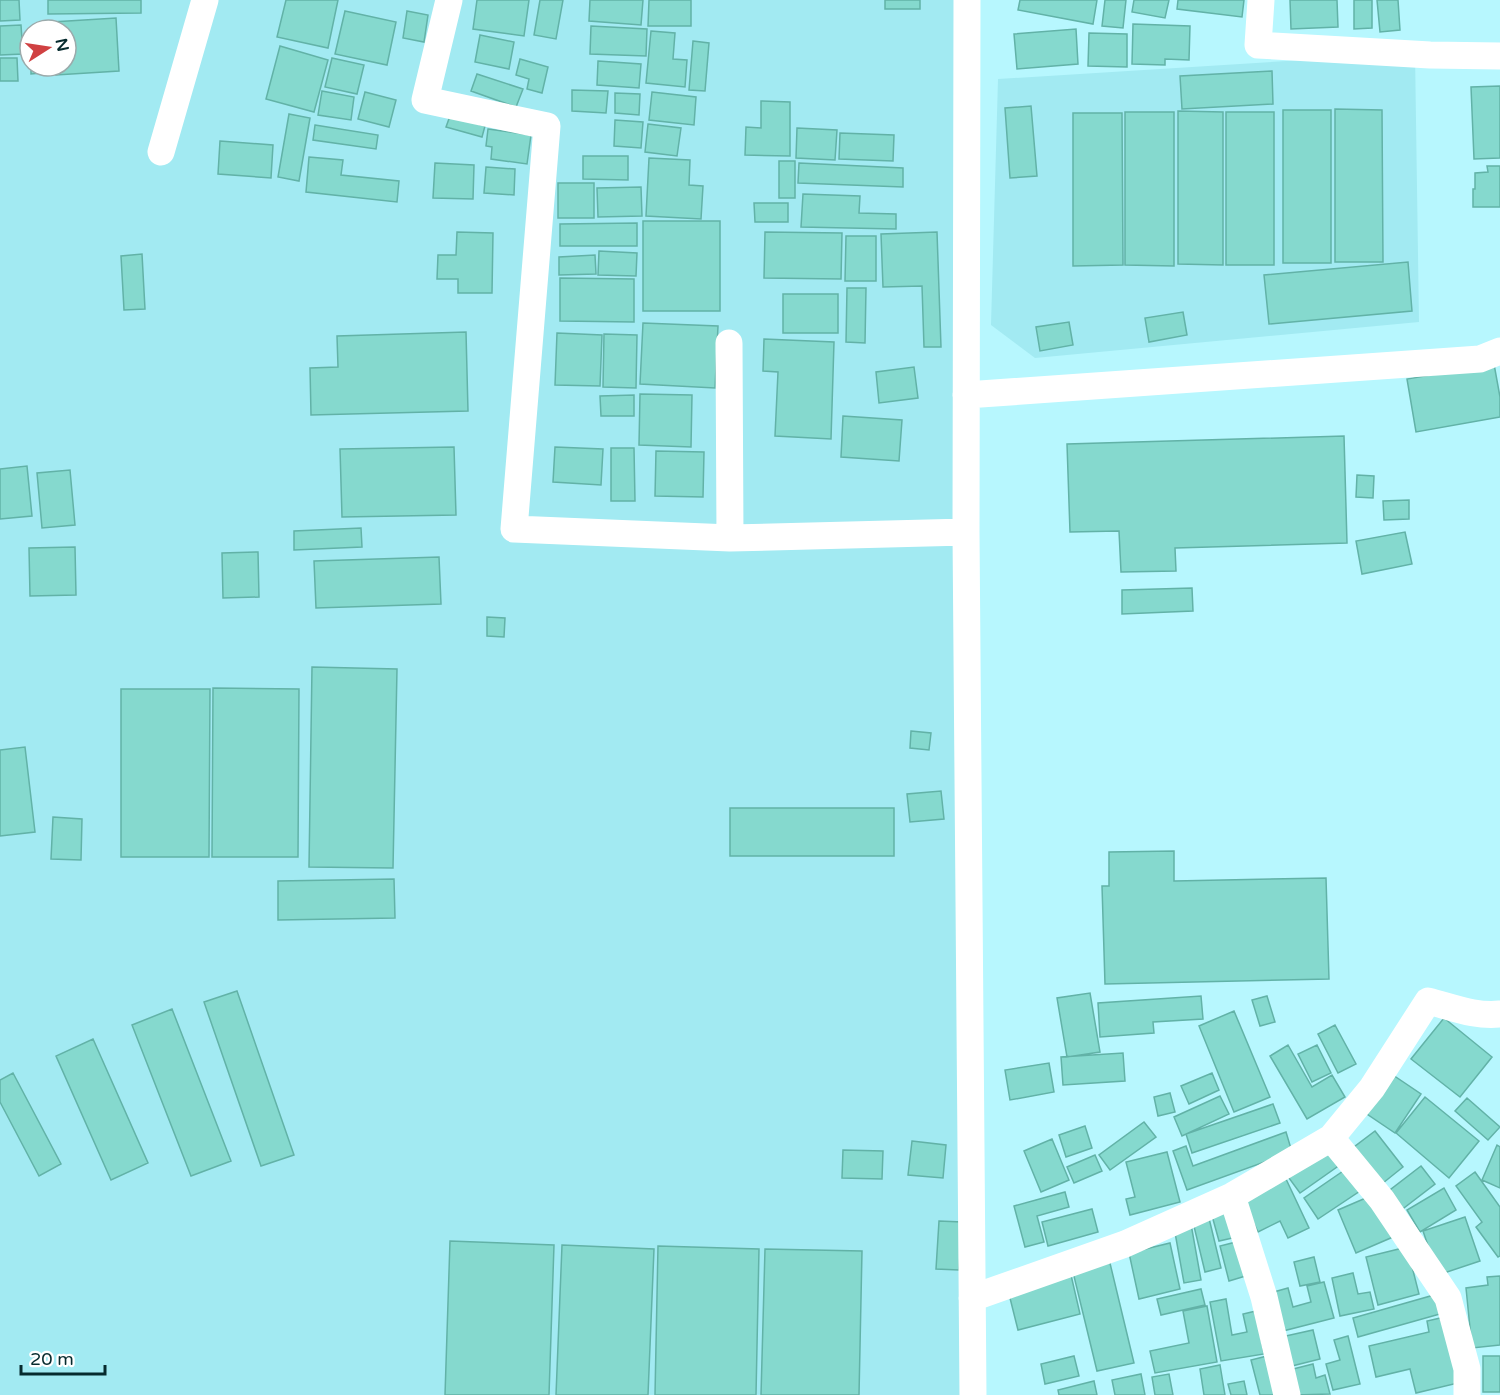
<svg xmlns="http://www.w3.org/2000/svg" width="1500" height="1395" viewBox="0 0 1500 1395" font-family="'Varela Round',sans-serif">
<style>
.built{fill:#a2eaf2;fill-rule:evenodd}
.building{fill:#85d9ce;stroke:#62b2a7;stroke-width:1.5}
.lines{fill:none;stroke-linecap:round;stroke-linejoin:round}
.minor{stroke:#fff;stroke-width:27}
</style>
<rect width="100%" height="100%" fill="#b7f7fe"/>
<!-- built -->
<path class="built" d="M 0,0 L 960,0 L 967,1395 L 0,1395 ZM 30,30 L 66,30 L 66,66 L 30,66 Z
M 1415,53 L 1419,322 L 1035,358 L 991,325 L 998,79 Z"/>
<!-- building -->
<path class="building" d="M 0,0 L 19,0 L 20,20 L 0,21 Z
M 48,0 L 141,0 L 141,13 L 48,14 Z
M 286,0 L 338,0 L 328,48 L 277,37 Z
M 477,0 L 529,0 L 524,36 L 473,29 Z
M 540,0 L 563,0 L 556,39 L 534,35 Z
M 590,0 L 643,0 L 641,25 L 589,21 Z
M 649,0 L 691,0 L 691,26 L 648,26 Z
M 885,0 L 920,0 L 920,9 L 885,9 Z
M 1020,0 L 1097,0 L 1093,24 L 1018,10 Z
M 1105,0 L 1126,0 L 1123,28 L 1102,26 Z
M 1134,0 L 1169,0 L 1165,18 L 1132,12 Z
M 1178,0 L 1244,0 L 1242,17 L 1177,9 Z
M 1290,0 L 1337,0 L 1338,27 L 1291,29 Z
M 1354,0 L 1372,0 L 1372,28 L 1354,29 Z
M 1377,0 L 1398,0 L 1400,30 L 1380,32 Z
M 345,11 L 396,22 L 387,65 L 335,54 Z
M 407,11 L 428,15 L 424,42 L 403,38 Z
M 116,18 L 119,71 L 56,75 L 56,66 L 66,66 L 66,30 L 53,30 L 52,22 Z
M 1133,24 L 1190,26 L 1189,60 L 1165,59 L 1165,65 L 1132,64 Z
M 21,25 L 23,54 L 0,55 L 0,26 Z
M 591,26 L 647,29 L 646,56 L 590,54 Z
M 1076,29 L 1078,64 L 1017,69 L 1014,34 Z
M 651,31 L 675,33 L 673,59 L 687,60 L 685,87 L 646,83 Z
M 1089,33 L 1127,34 L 1127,67 L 1088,66 Z
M 480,35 L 514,42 L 509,69 L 475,62 Z
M 693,41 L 709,43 L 705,91 L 689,90 Z
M 280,46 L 328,60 L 314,112 L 266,99 Z
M 0,58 L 17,58 L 18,81 L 0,81 Z
M 332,58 L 364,65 L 357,94 L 325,87 Z
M 520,59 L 548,67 L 542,93 L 527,89 L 529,79 L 516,75 Z
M 598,61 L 641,64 L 639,88 L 597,85 Z
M 31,66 L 52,66 L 52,72 L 31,74 Z
M 1272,71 L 1273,104 L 1182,109 L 1180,76 Z
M 477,74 L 523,89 L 516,107 L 471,91 Z
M 1500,86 L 1500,158 L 1474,159 L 1471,87 Z
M 572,90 L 608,91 L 606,113 L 572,111 Z
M 322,91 L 354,97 L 351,120 L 318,115 Z
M 365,92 L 396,100 L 389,127 L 358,119 Z
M 652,92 L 696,97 L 694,125 L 649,120 Z
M 615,93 L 640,94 L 639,115 L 615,113 Z
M 761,101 L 790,102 L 790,156 L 745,155 L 746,127 L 761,128 Z
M 1031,106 L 1037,176 L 1010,178 L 1005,108 Z
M 1335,109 L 1382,110 L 1383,262 L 1335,262 Z
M 1283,110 L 1331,110 L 1331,263 L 1283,263 Z
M 1178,111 L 1223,112 L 1223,265 L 1178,264 Z
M 1125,112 L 1174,112 L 1174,266 L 1125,265 Z
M 1226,112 L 1274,112 L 1274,265 L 1226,265 Z
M 1073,113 L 1122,113 L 1123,265 L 1073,266 Z
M 289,114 L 310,118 L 299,181 L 278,177 Z
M 450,116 L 485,126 L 482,137 L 446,127 Z
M 615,120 L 643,122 L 641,148 L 614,146 Z
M 648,124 L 681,128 L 677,156 L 645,152 Z
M 315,125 L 378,135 L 376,149 L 313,140 Z
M 797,128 L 837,130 L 835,160 L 796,158 Z
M 488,129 L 531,135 L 527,164 L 491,159 L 492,147 L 486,146 Z
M 840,133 L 894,135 L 893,161 L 839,159 Z
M 220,141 L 273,145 L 271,178 L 218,174 Z
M 583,156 L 628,156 L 628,180 L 583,179 Z
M 309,157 L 343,160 L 341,175 L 399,181 L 397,202 L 306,192 Z
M 649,158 L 690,160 L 689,185 L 703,186 L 701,219 L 646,216 Z
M 779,161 L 795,161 L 795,198 L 779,198 Z
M 435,163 L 474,165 L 473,199 L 433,198 Z
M 799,163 L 903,168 L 903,187 L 798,183 Z
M 1487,166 L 1500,166 L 1500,207 L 1473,207 L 1473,189 L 1475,189 L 1475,173 L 1488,172 Z
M 486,167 L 515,169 L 514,195 L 484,193 Z
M 558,183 L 594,183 L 594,218 L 558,218 Z
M 641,187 L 642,216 L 598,217 L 597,188 Z
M 803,194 L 860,196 L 859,213 L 896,214 L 896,229 L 801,227 Z
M 754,203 L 788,203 L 788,222 L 755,222 Z
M 643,221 L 720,221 L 720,311 L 643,311 Z
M 637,223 L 637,246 L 560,246 L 560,224 Z
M 457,232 L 493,233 L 492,293 L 458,293 L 458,279 L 437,279 L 438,255 L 456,255 Z
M 765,232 L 842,233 L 841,279 L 764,278 Z
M 937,232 L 941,347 L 924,347 L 922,286 L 883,287 L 881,234 Z
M 846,236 L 876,236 L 876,281 L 845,281 Z
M 599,251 L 637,253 L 636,276 L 598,275 Z
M 142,254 L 145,309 L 124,310 L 121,256 Z
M 595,255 L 596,274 L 559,275 L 559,257 Z
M 1408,262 L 1412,311 L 1269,324 L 1264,275 Z
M 560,278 L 634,279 L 634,322 L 560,321 Z
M 847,288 L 866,288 L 865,343 L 846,342 Z
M 783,294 L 838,294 L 838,333 L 783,333 Z
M 1183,312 L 1187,335 L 1149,342 L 1145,318 Z
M 1069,322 L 1073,345 L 1040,351 L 1036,327 Z
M 643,323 L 718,326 L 715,388 L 640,384 Z
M 466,332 L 468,411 L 311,415 L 310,368 L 338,367 L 337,336 Z
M 557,333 L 602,335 L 600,386 L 555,385 Z
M 604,334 L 637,335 L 636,388 L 603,387 Z
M 764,339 L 834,342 L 831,439 L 775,436 L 778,372 L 763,371 Z
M 1494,364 L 1500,397 L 1500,417 L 1416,432 L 1407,379 Z
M 914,367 L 918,398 L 879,403 L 876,372 Z
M 640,394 L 692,395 L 691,447 L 639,445 Z
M 634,395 L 634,416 L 601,416 L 600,396 Z
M 843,416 L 902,420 L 899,461 L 841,457 Z
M 1344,436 L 1347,543 L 1175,548 L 1176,571 L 1121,572 L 1119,531 L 1070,532 L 1067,444 Z
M 454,447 L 456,515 L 342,517 L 340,449 Z
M 555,447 L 603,449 L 601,485 L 553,482 Z
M 611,448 L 634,448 L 635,501 L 611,501 Z
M 656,451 L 704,452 L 703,497 L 655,496 Z
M 27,466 L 32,516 L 0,519 L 0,469 Z
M 70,470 L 75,525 L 42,528 L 37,473 Z
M 1357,475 L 1374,476 L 1373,498 L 1356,497 Z
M 1409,500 L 1409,519 L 1384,520 L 1383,501 Z
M 361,528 L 362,547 L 294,550 L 294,531 Z
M 1405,532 L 1412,564 L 1362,574 L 1356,541 Z
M 75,547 L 76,595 L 30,596 L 29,548 Z
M 258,552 L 259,597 L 223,598 L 222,553 Z
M 439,557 L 441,604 L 316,608 L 314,561 Z
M 1192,588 L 1193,611 L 1122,614 L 1122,590 Z
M 487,617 L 505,618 L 504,637 L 487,636 Z
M 312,667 L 397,669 L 393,868 L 309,867 Z
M 213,688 L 299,689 L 298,857 L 212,857 Z
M 121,689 L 210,689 L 209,857 L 121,857 Z
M 911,731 L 931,733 L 929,750 L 910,748 Z
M 25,747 L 35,832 L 0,836 L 0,750 Z
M 941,791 L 944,819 L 910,822 L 907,794 Z
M 730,808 L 894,808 L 894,856 L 730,856 Z
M 53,817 L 82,819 L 81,860 L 51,859 Z
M 1174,851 L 1174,881 L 1326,878 L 1329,979 L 1105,984 L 1102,886 L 1109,886 L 1109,852 Z
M 394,879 L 395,918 L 278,920 L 278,881 Z
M 237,991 L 294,1155 L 261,1166 L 204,1002 Z
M 1090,993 L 1100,1052 L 1067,1057 L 1057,998 Z
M 1201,996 L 1203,1019 L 1153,1022 L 1154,1033 L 1100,1037 L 1098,1003 Z
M 1267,996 L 1275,1022 L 1260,1026 L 1252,1000 Z
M 172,1009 L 231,1161 L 191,1176 L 132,1025 Z
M 1234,1011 L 1270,1097 L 1234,1112 L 1199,1026 Z
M 1444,1018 L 1492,1057 L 1460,1097 L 1411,1059 Z
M 1335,1025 L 1356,1064 L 1338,1073 L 1318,1034 Z
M 93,1039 L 148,1163 L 111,1180 L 56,1056 Z
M 1288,1045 L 1312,1087 L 1332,1075 L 1345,1097 L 1307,1119 L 1270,1056 Z
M 1317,1045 L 1331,1073 L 1312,1082 L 1298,1054 Z
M 1123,1053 L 1125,1081 L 1063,1085 L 1061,1057 Z
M 1049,1063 L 1054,1092 L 1010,1100 L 1005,1070 Z
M 1387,1071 L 1421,1094 L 1395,1133 L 1361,1110 Z
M 13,1073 L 61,1164 L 39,1176 L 0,1102 L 0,1080 Z
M 1212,1073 L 1219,1090 L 1189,1104 L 1181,1086 Z
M 1170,1093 L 1175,1112 L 1158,1116 L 1154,1097 Z
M 1220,1096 L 1229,1114 L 1182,1136 L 1174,1117 Z
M 1425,1097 L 1479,1141 L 1449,1178 L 1396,1133 Z
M 1467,1098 L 1500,1127 L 1488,1140 L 1455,1111 Z
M 1273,1104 L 1280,1123 L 1192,1153 L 1186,1134 Z
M 1144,1122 L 1156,1137 L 1110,1170 L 1099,1155 Z
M 1085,1126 L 1092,1148 L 1066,1157 L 1059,1135 Z
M 1375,1131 L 1403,1167 L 1383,1183 L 1354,1147 Z
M 1286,1132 L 1292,1152 L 1187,1190 L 1173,1151 L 1186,1146 L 1193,1166 Z
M 1052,1139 L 1069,1180 L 1041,1192 L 1024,1151 Z
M 912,1141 L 946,1145 L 943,1178 L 908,1175 Z
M 1331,1142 L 1344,1162 L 1300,1193 L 1286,1174 Z
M 1497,1145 L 1500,1147 L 1500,1188 L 1482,1180 Z
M 843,1150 L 883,1151 L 882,1179 L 842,1178 Z
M 1167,1152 L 1180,1202 L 1130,1215 L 1126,1199 L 1135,1197 L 1126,1162 Z
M 1095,1155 L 1102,1171 L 1074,1183 L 1067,1167 Z
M 1421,1166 L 1435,1184 L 1400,1211 L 1386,1193 Z
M 1349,1167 L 1363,1189 L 1318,1219 L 1304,1198 Z
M 1475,1172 L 1500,1207 L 1500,1256 L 1498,1257 L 1476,1227 L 1482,1222 L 1456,1186 Z
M 1286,1179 L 1309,1228 L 1288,1238 L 1280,1221 L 1258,1232 L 1243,1201 Z
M 1444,1188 L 1456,1210 L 1420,1232 L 1407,1210 Z
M 1065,1192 L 1069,1207 L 1037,1216 L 1044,1242 L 1025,1247 L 1014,1206 Z
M 1375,1194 L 1393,1237 L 1356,1253 L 1338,1210 Z
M 1229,1207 L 1237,1237 L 1219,1241 L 1211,1212 Z
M 1092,1209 L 1098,1232 L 1048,1246 L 1042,1222 Z
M 1208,1214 L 1221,1268 L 1205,1272 L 1192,1218 Z
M 1465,1217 L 1480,1261 L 1438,1275 L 1423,1231 Z
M 939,1221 L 962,1222 L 959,1270 L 936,1269 Z
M 1191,1224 L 1201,1280 L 1184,1283 L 1174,1227 Z
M 450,1241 L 554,1245 L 549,1395 L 445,1395 Z
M 1240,1241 L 1249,1275 L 1229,1281 L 1220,1246 Z
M 1170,1243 L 1180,1289 L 1139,1299 L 1129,1253 Z
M 562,1245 L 654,1249 L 648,1395 L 556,1395 Z
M 658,1246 L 759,1249 L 756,1395 L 655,1395 Z
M 1407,1247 L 1419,1294 L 1378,1305 L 1366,1257 Z
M 765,1249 L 862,1251 L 859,1395 L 761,1395 Z
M 1314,1257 L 1320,1282 L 1300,1286 L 1294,1262 Z
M 1109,1259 L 1134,1363 L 1097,1371 L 1072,1268 Z
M 1353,1273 L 1358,1294 L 1370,1292 L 1374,1309 L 1340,1316 L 1332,1278 Z
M 1071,1275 L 1080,1314 L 1018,1330 L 1008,1290 Z
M 1500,1276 L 1500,1345 L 1472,1348 L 1466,1288 L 1488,1285 L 1487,1277 Z
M 1324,1282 L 1334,1318 L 1279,1332 L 1270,1293 L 1288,1288 L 1293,1307 L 1311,1302 L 1307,1286 Z
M 1201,1289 L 1205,1305 L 1161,1315 L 1157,1299 Z
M 1441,1293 L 1447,1312 L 1358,1337 L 1353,1318 Z
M 1226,1299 L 1232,1335 L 1247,1332 L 1243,1314 L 1256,1311 L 1264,1354 L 1221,1361 L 1210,1302 Z
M 1207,1306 L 1217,1362 L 1155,1373 L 1150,1351 L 1189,1343 L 1183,1311 Z
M 1449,1316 L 1458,1383 L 1416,1393 L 1410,1369 L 1376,1377 L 1369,1346 L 1429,1332 L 1427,1321 Z
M 1313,1330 L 1320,1359 L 1288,1367 L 1281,1337 Z
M 1348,1336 L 1360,1384 L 1333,1390 L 1326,1364 L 1340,1360 L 1334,1340 Z
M 1271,1355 L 1280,1395 L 1260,1395 L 1251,1360 Z
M 1074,1356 L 1079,1376 L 1045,1384 L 1041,1364 Z
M 1483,1356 L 1500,1356 L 1500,1392 L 1483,1392 Z
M 1313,1364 L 1316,1378 L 1325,1375 L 1330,1394 L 1295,1395 L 1289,1370 Z
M 1220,1365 L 1225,1395 L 1204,1395 L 1200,1369 Z
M 1141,1374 L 1145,1395 L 1115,1395 L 1112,1380 Z
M 1169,1374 L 1173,1395 L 1155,1395 L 1152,1377 Z
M 1094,1381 L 1097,1395 L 1059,1395 L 1058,1390 Z
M 1244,1381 L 1247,1395 L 1231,1395 L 1228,1384 Z"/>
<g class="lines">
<!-- minor -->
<path class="minor" d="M 449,0 L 425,100 L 547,126 L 514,529 L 730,538
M 967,0 L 966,532 L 973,1395
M 1261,0 L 1258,45 L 1430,55 L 1500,56
M 161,152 L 205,0
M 729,343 L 730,538 L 966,532
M 966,395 L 1480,359 L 1500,351
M 1331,1138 L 1382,1200 L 1448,1298 L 1467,1369 L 1467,1395
M 1232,1196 L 1264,1297 L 1287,1395
M 972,1298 L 1125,1244 L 1232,1196 L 1331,1138 L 1372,1088 L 1428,1001 C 1452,1007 1476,1017 1500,1014"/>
</g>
<!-- north arrow -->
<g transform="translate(48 48) rotate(78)"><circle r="28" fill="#ffffff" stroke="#9baaab" stroke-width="1.5"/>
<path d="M0-4.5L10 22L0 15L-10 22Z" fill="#d04142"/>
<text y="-9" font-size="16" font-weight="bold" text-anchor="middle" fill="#062b2e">N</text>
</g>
<!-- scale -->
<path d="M21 1365v9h84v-9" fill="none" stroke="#062b2e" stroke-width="3"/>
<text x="30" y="1365" font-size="18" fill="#062b2e" stroke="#ffffff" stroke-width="4.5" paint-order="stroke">20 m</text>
</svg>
